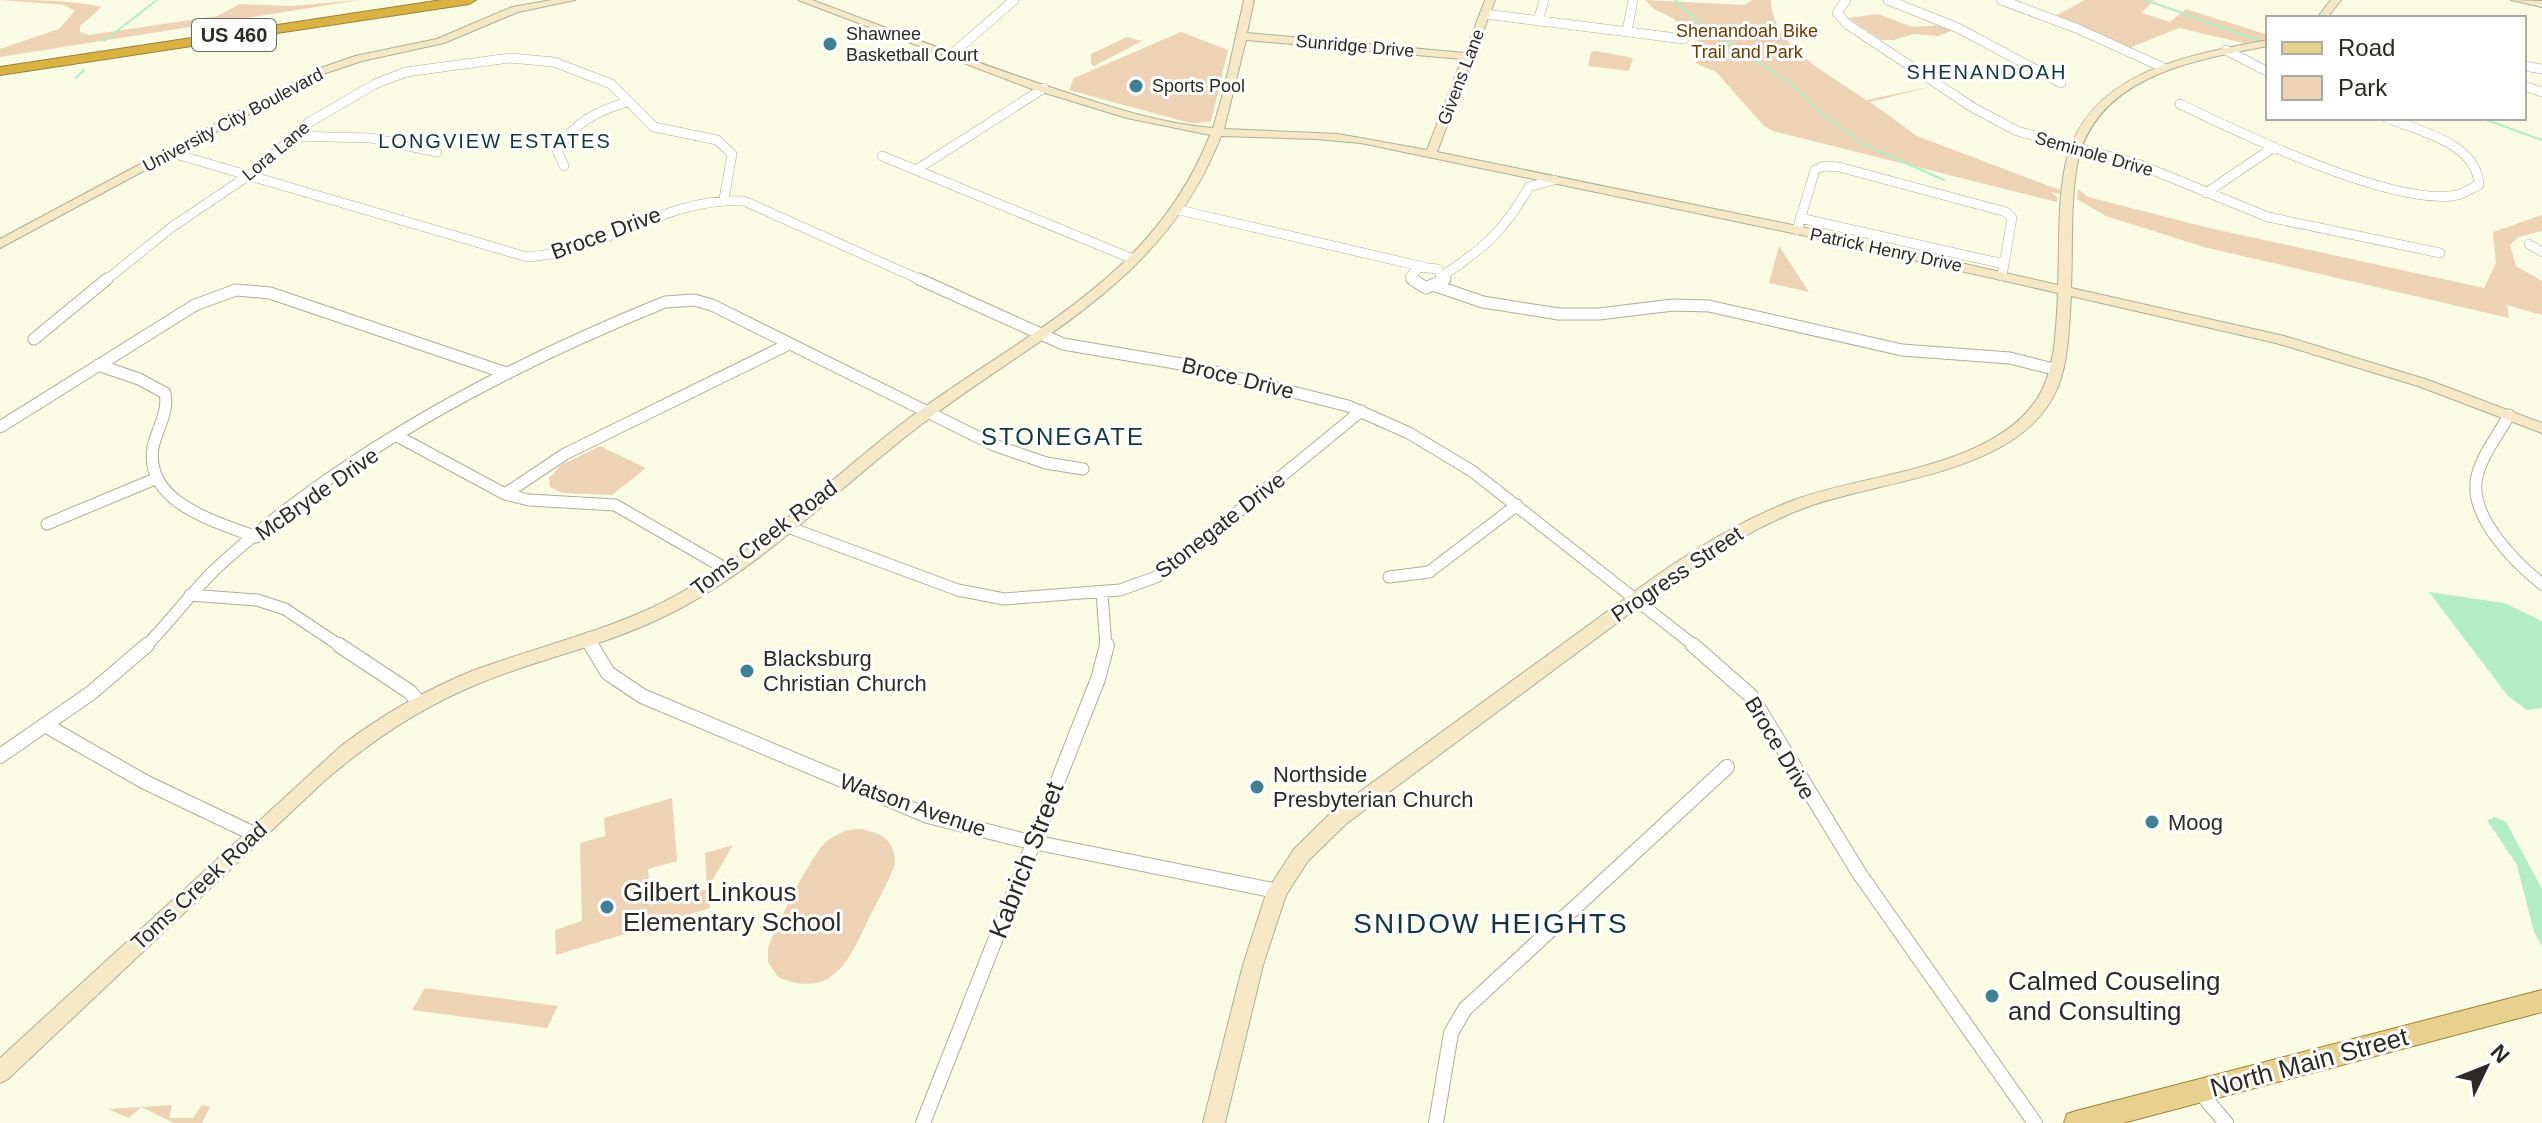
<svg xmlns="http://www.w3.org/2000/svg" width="2542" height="1123" viewBox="0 0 2542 1123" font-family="Arial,sans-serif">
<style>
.green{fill:#eed2b5}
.water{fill:#b2edc4}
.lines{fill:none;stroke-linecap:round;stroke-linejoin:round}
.stream{stroke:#b2edc4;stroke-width:2}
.street-far2-casing{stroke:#aeaf9a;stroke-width:10}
.street-far1-casing{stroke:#aeaf9a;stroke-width:13}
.street-casing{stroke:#aeaf9a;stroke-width:16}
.secondary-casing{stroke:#aeaf9a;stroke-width:2}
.primary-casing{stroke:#9c8338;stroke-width:2}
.highway-casing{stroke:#9c8338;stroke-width:2}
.street-far2{stroke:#fff;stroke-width:9}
.street-far1{stroke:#fff;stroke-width:11}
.street{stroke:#fff;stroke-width:14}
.secondary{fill:#f4e8c7;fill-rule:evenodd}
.primary{fill:#e8d18e;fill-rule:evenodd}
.highway{fill:#d9b243;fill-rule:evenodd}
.poi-dot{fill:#3f8093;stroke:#fff;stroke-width:3}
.labels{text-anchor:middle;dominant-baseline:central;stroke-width:6;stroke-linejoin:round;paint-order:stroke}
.far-park-label{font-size:18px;fill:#673d00;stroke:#fff}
.far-poi-label{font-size:18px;fill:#2b2b23;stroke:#fff;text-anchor:start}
.far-street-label{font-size:18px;fill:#2b2b23;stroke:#fff}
.shield{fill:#fff;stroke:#6b6b65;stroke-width:2}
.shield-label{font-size:20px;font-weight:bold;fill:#2b2b23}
.far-neighbourhood-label{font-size:20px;letter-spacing:2px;fill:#16353e;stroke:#fff}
.street-label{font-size:22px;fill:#2b2b23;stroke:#fff}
.poi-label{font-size:22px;fill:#2b2b23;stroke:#fff;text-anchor:start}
.neighbourhood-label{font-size:24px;letter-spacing:2px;fill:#16353e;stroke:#fff}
.near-street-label{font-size:26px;fill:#2b2b23;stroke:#fff}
.near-poi-label{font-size:26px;fill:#2b2b23;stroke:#fff;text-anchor:start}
.near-neighbourhood-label{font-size:28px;letter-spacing:2px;fill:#16353e;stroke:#fff}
</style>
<rect width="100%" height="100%" fill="#f9fbe3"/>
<!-- green -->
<path class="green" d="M 0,0 C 33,0 71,0 102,7 L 80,26 L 80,32 L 89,35 L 217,16 L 240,4 L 291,6 L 360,0 L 0,57 L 0,49 L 59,29 L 75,11 L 65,5 Z
M 1646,0 L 1744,5 L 1752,0 L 1771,0 C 1772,48 1832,75 1866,100 L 1933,86 L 1870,102 L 1917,136 L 2060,190 L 2060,194 L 2051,192 L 2058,198 L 2057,202 L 1773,131 L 1764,126 L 1716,72 L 1695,63 L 1709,53 C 1698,41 1687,29 1674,19 C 1664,12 1653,12 1646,0 Z
M 2085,0 L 2154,0 L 2142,13 L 2170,22 L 2186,9 L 2268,35 L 2268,39 L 2244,43 L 2179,28 L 2129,48 L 2055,16 Z
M 1878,14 L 1912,27 L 1941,25 L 1953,30 L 1938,36 L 1914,34 L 1894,40 L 1881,40 L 1848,18 Z
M 1181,32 L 1228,50 L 1211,122 L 1190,123 L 1069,90 L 1074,78 Z
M 1127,37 L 1142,41 L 1094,66 L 1091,64 L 1091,54 Z
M 1596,51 L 1633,58 L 1629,71 L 1588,66 L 1591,52 Z
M 2078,189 L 2088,197 L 2209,228 L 2484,288 L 2496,263 L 2493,232 L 2542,215 L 2542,231 L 2518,237 L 2510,245 L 2516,266 L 2542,281 L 2542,315 L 2507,305 L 2509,318 L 2204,247 L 2106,216 L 2077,199 Z
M 1779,246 L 1809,292 L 1769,283 Z
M 600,446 L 646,468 L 612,495 L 562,493 L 550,487 L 549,478 L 561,465 Z
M 672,798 L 677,861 L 648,869 L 650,905 L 707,889 L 705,853 L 733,845 L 708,888 L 710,908 L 556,955 L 555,930 L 582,921 L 580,843 L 605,836 L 604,818 Z
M 859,829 C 880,832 896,840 895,864 C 888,883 877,902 868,920 C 849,961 832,1000 778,977 L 768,962 L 768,948 C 775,928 810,857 825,843 C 834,834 846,830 859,829 Z
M 425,988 L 558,1006 L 547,1028 L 412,1010 Z
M 172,1105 L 169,1118 L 193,1118 L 202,1105 L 210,1107 L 202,1123 L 174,1123 L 141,1107 L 129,1118 L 108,1109 Z"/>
<!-- water -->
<path class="water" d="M 2429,592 L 2504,603 L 2542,621 L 2542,708 L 2527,710 L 2508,696 Z
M 2495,817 L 2506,822 L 2542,889 L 2542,946 L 2534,932 L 2517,865 L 2487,820 Z"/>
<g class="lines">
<!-- stream -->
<path class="stream" d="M 1675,0 L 1697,21 L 1791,84 L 1826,117 L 1863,144 L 1944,180
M 2146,0 L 2268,44
M 104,41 L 157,0
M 76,78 L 84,70
M 2481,118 L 2542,140"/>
<defs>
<path id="street-far2" d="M 1846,0 L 1837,13 L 1847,24 L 1972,107 L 2017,131 L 2138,164 L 2268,217 L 2440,253
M 1888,0 L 1958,28 L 2061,83
M 2001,0 L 2076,28 L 2162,67
M 1485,14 L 1684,39
M 1538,21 L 1544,0
M 1627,31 L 1633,0
M 2226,50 L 2268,72
M 952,54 L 1014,0
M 2524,66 L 2542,69
M 2524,86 L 2542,92
M 2180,104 C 2238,132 2395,208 2457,195 C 2464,193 2472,188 2479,185 C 2477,143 2421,132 2387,118
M 292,136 L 371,138 L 437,152
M 172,153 L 527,257 C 606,252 663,197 744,201 L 923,281
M 882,156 L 1133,259
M 564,166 L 557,150 C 574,123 597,111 627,102
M 916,170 L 1044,88
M 2206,193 L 2274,147
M 1175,209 L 1424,267
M 1800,218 L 2004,264
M 1797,230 L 1815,170 L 1824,166 L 1839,167 L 2006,212 L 2012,218 L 2002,276
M 2529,244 L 2542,252
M 1444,275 C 1485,247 1504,231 1529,187 L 1554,180
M 105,281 L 172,227 L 258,169 L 308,123 L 375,84 L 406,72 L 510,58 L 554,62 L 611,84 L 654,127 L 717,140 L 732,154 L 724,199
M 1413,281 L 1410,277 L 1419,267 L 1438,269 L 1443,281"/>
<path id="street-far1" d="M 919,279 L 1063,344 L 1187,365 L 1348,406 L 1409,433 L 1472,471 L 1696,647
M 1412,279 L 1426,288 L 1445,279
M 1436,286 L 1483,302 L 1559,314 L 1599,314 L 1673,305 L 1709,306 L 1902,350 L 2010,358 L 2057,370
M 34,339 L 107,279
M 98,365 L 139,379 L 165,393 C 169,412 157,429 153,447 C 144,503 215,521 256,537
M 2509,415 C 2498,436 2479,458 2476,482 C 2472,520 2516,563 2542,584
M 0,427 L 195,305 L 236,290 L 270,293 L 506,373
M 399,437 L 505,494 L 529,500 L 615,505 L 728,570
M 505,494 L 565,454 L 787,345
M 47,524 L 155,479
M 785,526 L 958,590 L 1004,599 L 1120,590 L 1156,577 L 1173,565 L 1361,411
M 1389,577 L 1429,572 L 1517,505
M 1102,593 L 1106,647
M 190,595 L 257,600 L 285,609 L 342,647
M 588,638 L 591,647
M 145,647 C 172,620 194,588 223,562 C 351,448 507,366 665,302 L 694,300 L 712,305 L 994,445 L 1046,463 L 1083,469"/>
<path id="street" d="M 339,645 L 410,692 L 420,704
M 591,645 L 608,673 L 642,696 L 928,816 L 1018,839 L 1277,891
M 1693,645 L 1751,696 L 1859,873 L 2035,1123
M 45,725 L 145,782 L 254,834
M 0,756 L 91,693 L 147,645
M 2199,1091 L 2226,1123
M 923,1123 L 1098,679 L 1107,645
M 1436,1123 L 1451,1033 L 1465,1009 L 1727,767"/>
<path id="secondary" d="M 552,0 L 575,0 L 518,12 L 444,43 L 362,61 L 326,73 L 0,248 L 0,239 L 318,69 L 355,56 L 437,39 L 512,7 Z
M 798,0 L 812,0 C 896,31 979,65 1065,92 C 1113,108 1162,124 1213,128 L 1224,90 L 1244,0 L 1254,0 L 1247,33 L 1465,53 L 1485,0 L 1495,0 L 1437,152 L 1797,226 L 2058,285 C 2060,245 2057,202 2066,162 C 2088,71 2189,55 2268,40 L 2268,46 C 2194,60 2094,76 2077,165 C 2070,205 2073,247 2071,288 L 2284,336 L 2428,380 L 2542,423 L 2542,433 L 2418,386 L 2276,343 L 2071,296 C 2069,325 2069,359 2058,387 C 2022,474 1883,479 1807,507 C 1756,526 1712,554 1668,585 L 1346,824 L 1308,861 L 1286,895 L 1263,965 L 1225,1123 L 1203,1123 L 1243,965 L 1267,891 L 1294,849 L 1332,812 L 1656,576 C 1700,546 1744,519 1794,500 C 1867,473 1991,469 2037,399 C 2056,370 2056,327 2058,293 L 1797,234 L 1361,143 L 1316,139 L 1221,136 C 1165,282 1037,336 922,424 C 836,489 760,571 661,618 C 605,645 543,658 485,681 C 424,705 371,740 322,783 L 8,1079 L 0,1083 L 0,1058 L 341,746 C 382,715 425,690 472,671 C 530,649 592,635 649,609 C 749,563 825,481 912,416 C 1027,331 1153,279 1210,135 L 1127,118 L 1032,89 ZM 1246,40 L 1462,59 L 1427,150 L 1338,134 L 1224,129 Z
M 2331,0 L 2341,0 L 2327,18 L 2317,18 Z
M 2511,0 L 2542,1 L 2542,7 Z"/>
<path id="primary" d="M 2542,990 L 2542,1012 L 2123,1123 L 2064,1123 L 2067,1114 L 2076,1111 Z"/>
<path id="highway" d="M 442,0 L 476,0 L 469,4 L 0,75 L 0,67 Z"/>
</defs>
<!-- street-far2 casing -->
<use href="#street-far2" class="street-far2-casing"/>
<!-- street-far1 casing -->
<use href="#street-far1" class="street-far1-casing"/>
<!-- street casing -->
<use href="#street" class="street-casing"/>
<!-- secondary casing -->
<use href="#secondary" class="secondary-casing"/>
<!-- primary casing -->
<use href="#primary" class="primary-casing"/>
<!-- highway casing -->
<use href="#highway" class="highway-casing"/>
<!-- street-far2 -->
<use href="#street-far2" class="street-far2"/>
<!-- street-far1 -->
<use href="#street-far1" class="street-far1"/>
<!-- street -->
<use href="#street" class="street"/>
<!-- secondary -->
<use href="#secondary" class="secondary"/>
<!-- primary -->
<use href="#primary" class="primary"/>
<!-- highway -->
<use href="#highway" class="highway"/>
</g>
<!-- markers -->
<g class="poi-dot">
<circle cx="830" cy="44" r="8"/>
<circle cx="1136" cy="86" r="8"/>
<circle cx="747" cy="671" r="8"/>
<circle cx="1257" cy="787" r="8"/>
<circle cx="2152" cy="822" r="8"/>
<circle cx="607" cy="907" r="8"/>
<circle cx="1992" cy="996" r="8"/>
</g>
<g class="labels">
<!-- far-park labels -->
<g class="far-park-label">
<text x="1747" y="31">Shenandoah Bike<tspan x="1747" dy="21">Trail and Park</tspan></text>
</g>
<!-- far-poi labels -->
<g class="far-poi-label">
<text x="846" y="34">Shawnee<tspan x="846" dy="21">Basketball Court</tspan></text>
<text x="1152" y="86">Sports Pool</text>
</g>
<!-- far-street labels -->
<g class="far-street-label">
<text transform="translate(1355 46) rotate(5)">Sunridge Drive</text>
<text transform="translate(1461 77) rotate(-69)">Givens Lane</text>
<text transform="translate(233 120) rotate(-28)">University City Boulevard</text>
<text transform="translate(276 151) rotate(-40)">Lora Lane</text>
<text transform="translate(2094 154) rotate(16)">Seminole Drive</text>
<text transform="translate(1886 250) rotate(12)">Patrick Henry Drive</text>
</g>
<!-- shield labels -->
<rect class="shield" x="192" y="19" width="84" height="32" rx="6"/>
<g class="shield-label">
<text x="234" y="35">US 460</text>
</g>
<!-- far-neighbourhood labels -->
<g class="far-neighbourhood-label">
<text x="1987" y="72">SHENANDOAH</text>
<text x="495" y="141">LONGVIEW ESTATES</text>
</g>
<!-- street labels -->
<g class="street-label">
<text transform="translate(606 233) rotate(-20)">Broce Drive</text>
<text transform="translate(1238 378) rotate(14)">Broce Drive</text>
<text transform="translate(317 494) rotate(-35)">McBryde Drive</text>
<text transform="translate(1220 525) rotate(-38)">Stonegate Drive</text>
<text transform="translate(764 538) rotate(-37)">Toms Creek Road</text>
<text transform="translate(1677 574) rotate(-34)">Progress Street</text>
<text transform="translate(1780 748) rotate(59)">Broce Drive</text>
<text transform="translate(913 805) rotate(19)">Watson Avenue</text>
<text transform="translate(199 886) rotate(-43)">Toms Creek Road</text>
</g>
<!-- poi labels -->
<g class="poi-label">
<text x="763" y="658">Blacksburg<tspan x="763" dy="25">Christian Church</tspan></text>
<text x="1273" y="774">Northside<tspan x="1273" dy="25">Presbyterian Church</tspan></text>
<text x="2168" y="822">Moog</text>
</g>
<!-- neighbourhood labels -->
<g class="neighbourhood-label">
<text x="1063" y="436">STONEGATE</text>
</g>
<!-- near-street labels -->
<g class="near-street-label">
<text transform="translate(1026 860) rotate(-69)">Kabrich Street</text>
<text transform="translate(2309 1062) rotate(-15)">North Main Street</text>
</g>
<!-- near-poi labels -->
<g class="near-poi-label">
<text x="623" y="892">Gilbert Linkous<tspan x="623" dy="30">Elementary School</tspan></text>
<text x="2008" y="981">Calmed Couseling<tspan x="2008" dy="30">and Consulting</tspan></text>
</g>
<!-- near-neighbourhood labels -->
<g class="near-neighbourhood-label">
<text x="1491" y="923">SNIDOW HEIGHTS</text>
</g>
</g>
<!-- legend -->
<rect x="2266" y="16" width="260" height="104" fill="#ffffff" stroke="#aaaaa7" stroke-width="2"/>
<rect x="2282" y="42" width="40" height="12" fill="#e8d18e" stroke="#aaaaa7" stroke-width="2"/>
<text x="2338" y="56" font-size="24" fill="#2b2b23">Road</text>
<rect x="2282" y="76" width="40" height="24" fill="#eed2b5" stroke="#aaaaa7" stroke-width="2"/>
<text x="2338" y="96" font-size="24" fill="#2b2b23">Park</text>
<!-- north arrow -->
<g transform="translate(2486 1067) rotate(47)" stroke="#ffffff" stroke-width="6" paint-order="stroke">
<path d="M0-6L14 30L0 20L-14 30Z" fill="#2b2b23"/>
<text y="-12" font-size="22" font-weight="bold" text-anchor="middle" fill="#2b2b23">N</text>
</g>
</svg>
